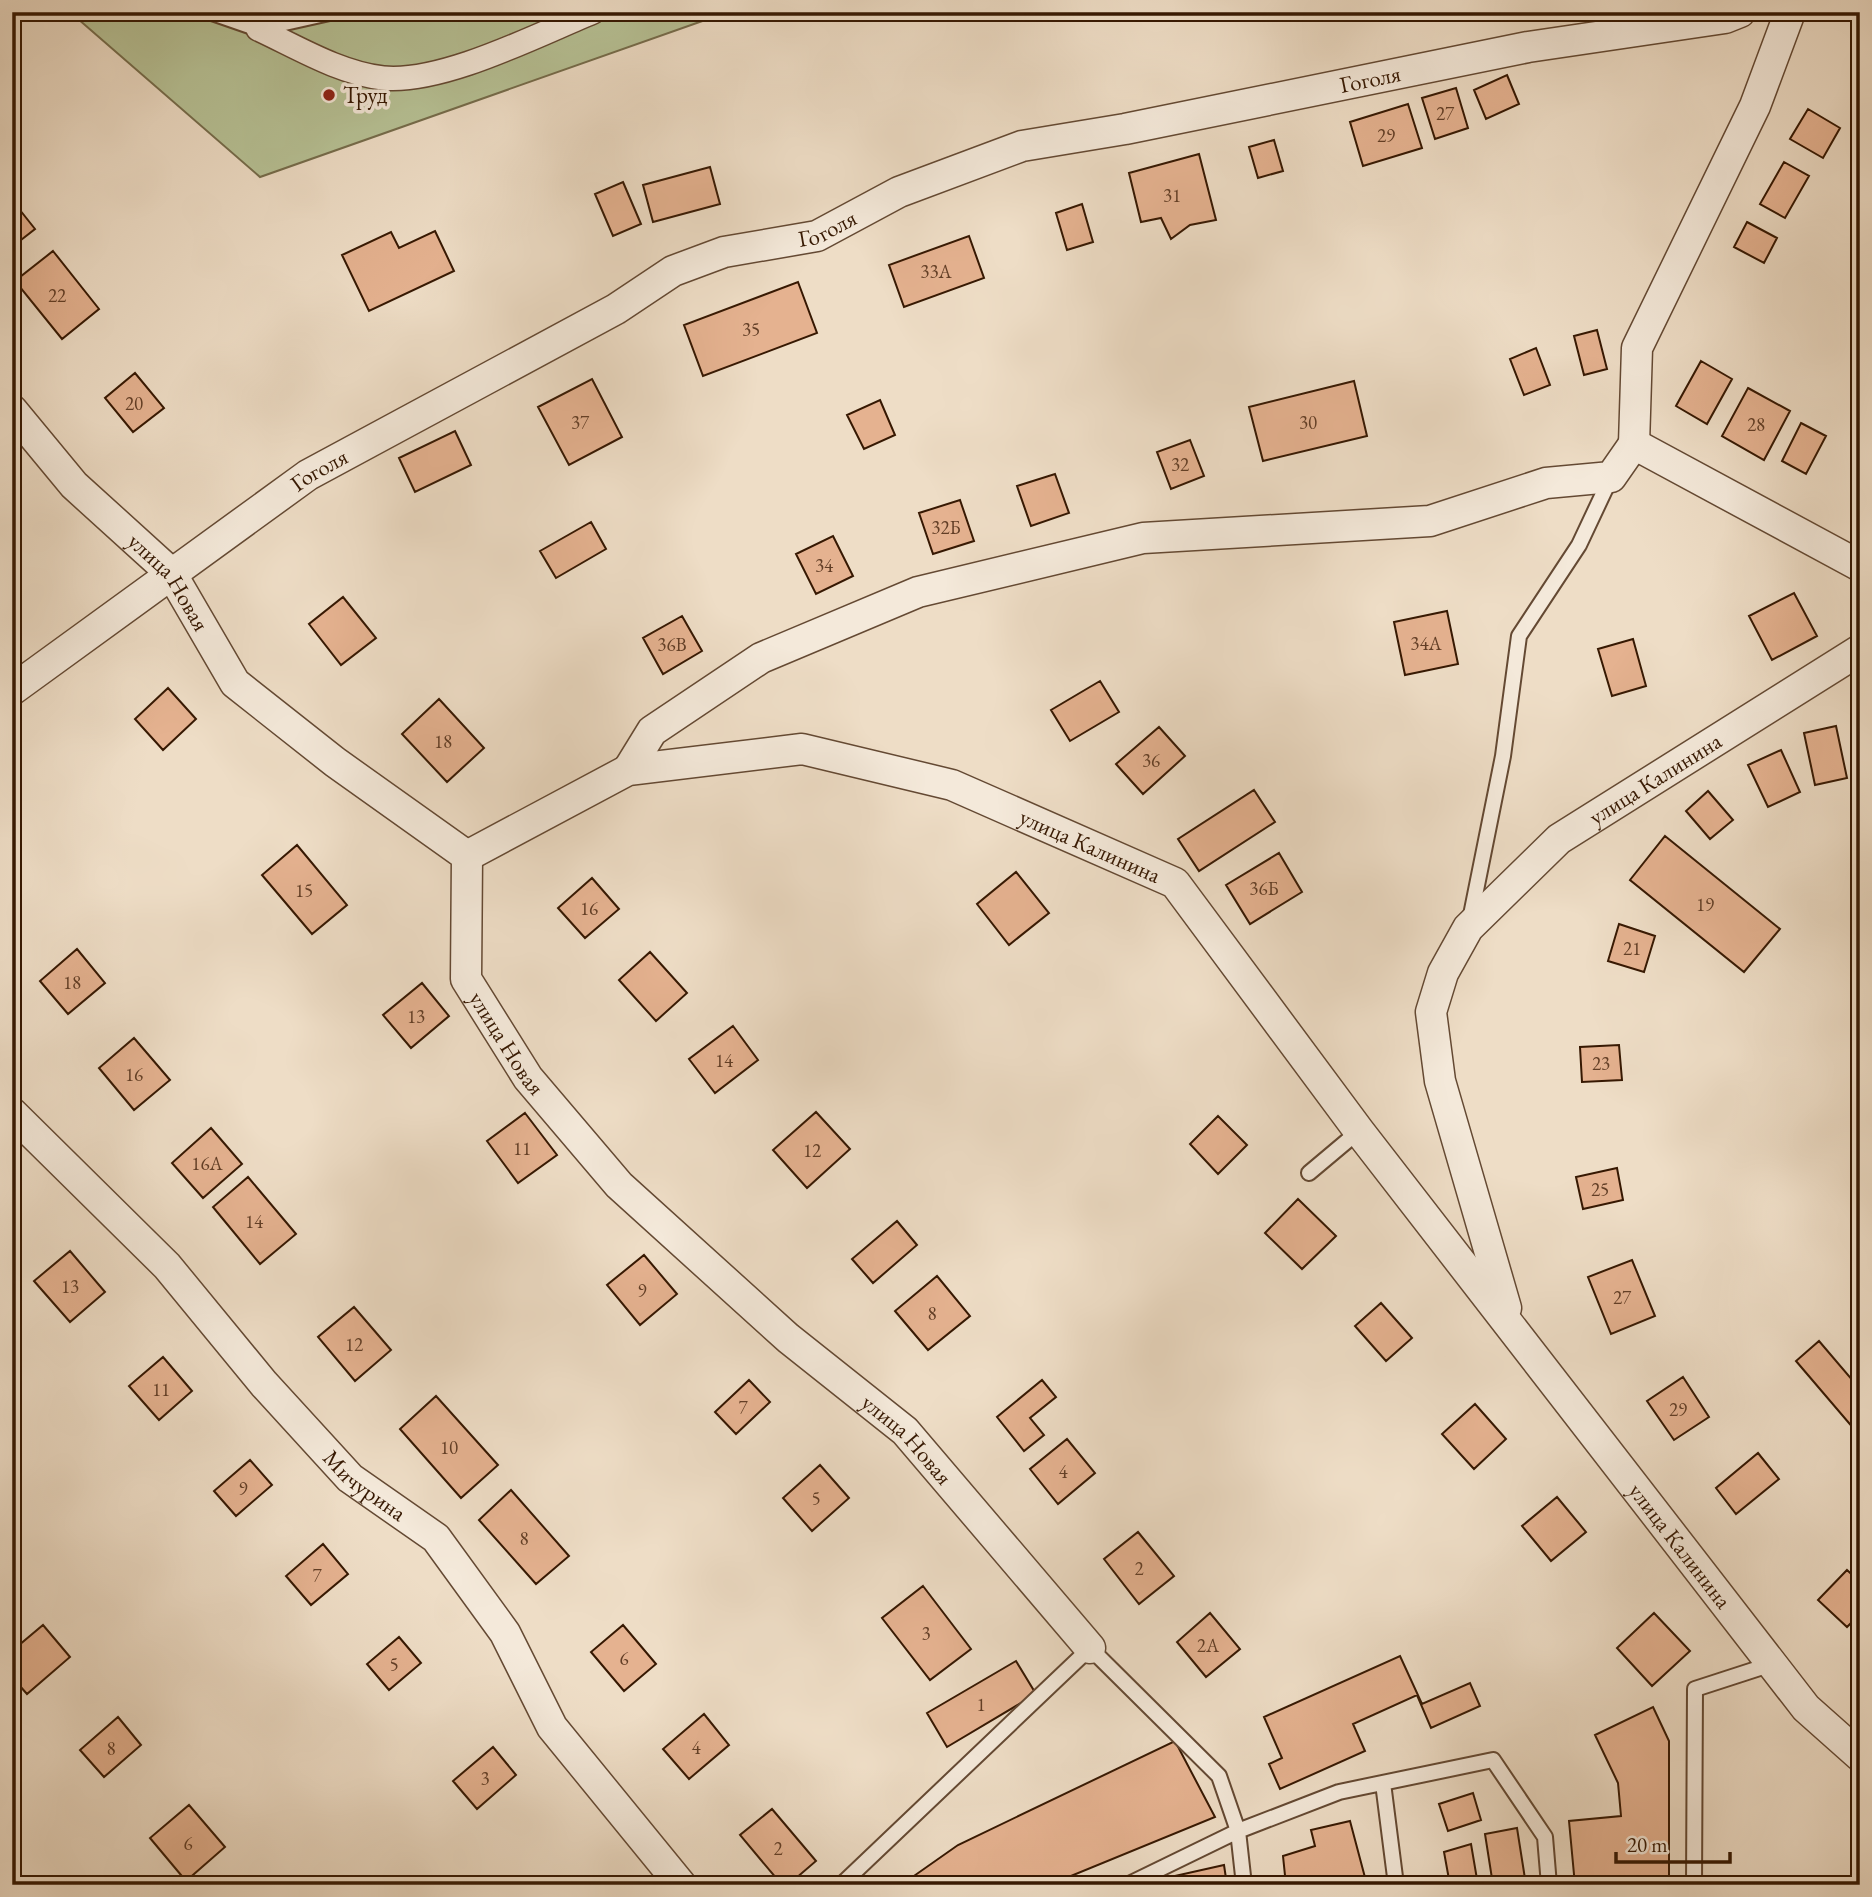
<svg xmlns="http://www.w3.org/2000/svg" width="1872" height="1897" viewBox="0 0 1872 1897" font-family="'EB Garamond',serif">
<style>
.green{fill:#b7c296;stroke:#766d4c;stroke-width:2}
.building{fill:#e5b290;stroke:#361802;stroke-width:2}
.lines{fill:none;stroke-linecap:round;stroke-linejoin:round}
.service-casing{stroke:#644933;stroke-width:18}
.pedestrian-casing{stroke:#644933;stroke-width:26}
.minor-casing{stroke:#644933;stroke-width:33}
.service{stroke:#f4e9da;stroke-width:14}
.pedestrian{stroke:#f4e9da;stroke-width:23}
.minor{stroke:#f4e9da;stroke-width:30}
.poi-dot{fill:#8f2418;stroke:#f4e9da;stroke-width:2.5}
.labels{text-anchor:middle;dominant-baseline:central;stroke-width:7;stroke-linejoin:round;paint-order:stroke}
.number-label{font-size:19px;fill:#623e26}
.street-label{font-size:23px;fill:#361802;stroke:#f4e9da}
.poi-label{font-size:23px;fill:#361802;stroke:#f4e9da;text-anchor:start}
</style>
<rect width="100%" height="100%" fill="#eeddc6"/>
<filter id="stains"><feTurbulence type="fractalNoise" baseFrequency=".00286" numOctaves="4"/><feColorMatrix values="0 0 0 0 .2 0 0 0 0 .09 0 0 0 0 .02 0 0 0 .5 -.17"/></filter>
<radialGradient id="worn" r=".72"><stop offset=".6" stop-color="#630" stop-opacity="0"/><stop offset="1" stop-color="#630" stop-opacity=".3"/></radialGradient>
<!-- green -->
<path class="green" d="M 70,12 L 728,12 L 260,177 Z"/>
<!-- building -->
<path class="building" d="M 1507,75 L 1519,104 L 1486,119 L 1474,90 Z
M 1456,88 L 1468,128 L 1435,139 L 1422,98 Z
M 1408,104 L 1422,148 L 1363,166 L 1350,122 Z
M 1808,109 L 1840,128 L 1823,158 L 1790,139 Z
M 1274,140 L 1283,171 L 1258,178 L 1249,147 Z
M 1199,154 L 1216,220 L 1190,225 L 1171,239 L 1161,218 L 1141,222 L 1129,173 Z
M 1784,162 L 1809,176 L 1785,218 L 1760,204 Z
M 710,167 L 720,204 L 653,222 L 643,185 Z
M 623,182 L 641,224 L 613,236 L 595,194 Z
M 12,200 L 35,229 L 12,247 Z
M 1082,204 L 1093,242 L 1067,250 L 1056,213 Z
M 1747,222 L 1777,238 L 1764,263 L 1734,247 Z
M 435,231 L 454,271 L 369,311 L 342,255 L 391,232 L 399,248 Z
M 969,236 L 984,278 L 904,307 L 889,265 Z
M 53,251 L 99,309 L 62,339 L 15,281 Z
M 798,282 L 817,333 L 703,376 L 684,325 Z
M 1597,330 L 1607,369 L 1584,375 L 1574,336 Z
M 1536,348 L 1550,385 L 1524,395 L 1510,359 Z
M 1701,361 L 1732,379 L 1707,424 L 1676,406 Z
M 135,373 L 164,408 L 133,432 L 105,398 Z
M 592,379 L 622,437 L 569,465 L 538,407 Z
M 1354,381 L 1367,436 L 1263,461 L 1249,407 Z
M 1748,388 L 1790,411 L 1764,460 L 1722,436 Z
M 880,400 L 895,435 L 864,449 L 847,415 Z
M 1801,423 L 1826,436 L 1806,474 L 1782,461 Z
M 455,431 L 471,465 L 415,492 L 399,458 Z
M 1190,440 L 1204,476 L 1171,489 L 1157,452 Z
M 1055,474 L 1069,513 L 1031,526 L 1017,486 Z
M 960,500 L 974,541 L 933,554 L 919,513 Z
M 591,522 L 606,549 L 556,578 L 540,551 Z
M 833,536 L 853,576 L 816,594 L 796,554 Z
M 1794,593 L 1817,636 L 1772,660 L 1749,616 Z
M 343,597 L 376,638 L 341,665 L 309,624 Z
M 1447,611 L 1458,664 L 1405,675 L 1394,622 Z
M 682,616 L 702,651 L 663,674 L 643,638 Z
M 1633,639 L 1646,686 L 1612,696 L 1598,649 Z
M 1100,681 L 1119,712 L 1070,741 L 1051,710 Z
M 168,688 L 196,719 L 163,750 L 135,719 Z
M 439,699 L 484,748 L 447,782 L 402,734 Z
M 1836,726 L 1847,778 L 1815,785 L 1804,733 Z
M 1159,727 L 1185,756 L 1143,794 L 1116,764 Z
M 1781,750 L 1800,792 L 1768,807 L 1748,765 Z
M 1254,790 L 1275,822 L 1199,871 L 1178,839 Z
M 1708,791 L 1733,820 L 1710,839 L 1686,811 Z
M 1665,836 L 1780,929 L 1744,972 L 1630,880 Z
M 297,845 L 347,905 L 312,934 L 262,875 Z
M 1279,853 L 1302,892 L 1250,924 L 1226,885 Z
M 1016,872 L 1049,913 L 1009,945 L 977,904 Z
M 592,878 L 619,909 L 585,938 L 558,908 Z
M 1619,924 L 1655,936 L 1644,972 L 1608,961 Z
M 77,949 L 105,983 L 68,1014 L 40,981 Z
M 650,952 L 687,993 L 656,1021 L 619,980 Z
M 422,983 L 449,1016 L 411,1048 L 383,1015 Z
M 733,1026 L 758,1060 L 715,1093 L 689,1059 Z
M 134,1038 L 170,1080 L 134,1110 L 99,1068 Z
M 1619,1045 L 1622,1080 L 1582,1082 L 1580,1047 Z
M 816,1112 L 850,1149 L 807,1188 L 773,1150 Z
M 525,1113 L 557,1155 L 518,1183 L 487,1141 Z
M 1218,1116 L 1247,1145 L 1218,1174 L 1190,1144 Z
M 211,1128 L 242,1164 L 203,1198 L 172,1163 Z
M 1617,1168 L 1623,1200 L 1583,1209 L 1576,1177 Z
M 248,1177 L 296,1234 L 260,1264 L 213,1207 Z
M 1298,1199 L 1336,1236 L 1302,1269 L 1265,1233 Z
M 897,1221 L 917,1245 L 873,1283 L 852,1259 Z
M 70,1251 L 105,1292 L 70,1322 L 34,1281 Z
M 644,1255 L 677,1294 L 640,1325 L 607,1285 Z
M 1632,1260 L 1655,1316 L 1611,1334 L 1588,1277 Z
M 937,1276 L 970,1316 L 928,1350 L 895,1311 Z
M 1381,1303 L 1412,1338 L 1386,1361 L 1355,1326 Z
M 354,1307 L 391,1350 L 355,1381 L 318,1337 Z
M 1819,1341 L 1860,1389 L 1860,1436 L 1796,1361 Z
M 163,1357 L 192,1391 L 159,1420 L 129,1386 Z
M 1683,1377 L 1709,1417 L 1674,1440 L 1647,1401 Z
M 749,1380 L 770,1402 L 736,1434 L 715,1412 Z
M 1042,1380 L 1056,1397 L 1030,1418 L 1044,1435 L 1024,1451 L 997,1417 Z
M 436,1396 L 498,1465 L 461,1498 L 400,1429 Z
M 1475,1404 L 1506,1439 L 1474,1469 L 1442,1434 Z
M 1067,1439 L 1095,1473 L 1058,1504 L 1030,1469 Z
M 1758,1453 L 1779,1479 L 1736,1514 L 1716,1488 Z
M 250,1460 L 272,1485 L 236,1516 L 214,1491 Z
M 820,1465 L 849,1498 L 812,1531 L 783,1498 Z
M 511,1490 L 569,1556 L 536,1584 L 479,1520 Z
M 1557,1497 L 1586,1532 L 1551,1561 L 1522,1526 Z
M 1138,1532 L 1174,1576 L 1139,1604 L 1104,1559 Z
M 323,1544 L 348,1574 L 311,1605 L 286,1576 Z
M 1847,1570 L 1860,1582 L 1860,1614 L 1847,1627 L 1818,1600 Z
M 923,1586 L 971,1649 L 930,1680 L 882,1618 Z
M 1210,1613 L 1240,1649 L 1206,1677 L 1177,1642 Z
M 1654,1613 L 1690,1651 L 1652,1686 L 1617,1648 Z
M 43,1625 L 70,1657 L 27,1694 L 12,1677 L 12,1651 Z
M 623,1625 L 656,1664 L 624,1691 L 591,1652 Z
M 399,1637 L 421,1663 L 389,1690 L 367,1664 Z
M 1400,1656 L 1422,1704 L 1470,1683 L 1480,1706 L 1431,1728 L 1417,1695 L 1353,1724 L 1365,1751 L 1280,1789 L 1269,1764 L 1282,1758 L 1264,1717 Z
M 1016,1661 L 1036,1694 L 947,1747 L 927,1713 Z
M 1653,1707 L 1669,1741 L 1669,1885 L 1575,1885 L 1569,1821 L 1621,1816 L 1618,1783 L 1595,1735 Z
M 704,1714 L 729,1745 L 689,1779 L 663,1749 Z
M 118,1717 L 141,1745 L 104,1777 L 80,1750 Z
M 1175,1741 L 1215,1817 L 1049,1885 L 914,1885 L 911,1878 L 958,1845 Z
M 493,1747 L 516,1775 L 477,1809 L 453,1781 Z
M 1473,1793 L 1481,1820 L 1448,1831 L 1439,1804 Z
M 189,1805 L 225,1847 L 186,1881 L 150,1838 Z
M 772,1809 L 816,1861 L 788,1885 L 782,1885 L 740,1835 Z
M 1350,1821 L 1367,1885 L 1286,1885 L 1283,1856 L 1315,1846 L 1311,1830 Z
M 1517,1828 L 1526,1885 L 1493,1885 L 1485,1834 Z
M 1471,1844 L 1478,1885 L 1450,1885 L 1444,1852 Z
M 1224,1865 L 1227,1885 L 1139,1885 L 1139,1884 Z"/>
<g class="lines">
<defs>
<path id="service" d="M 209,12 L 258,29 L 334,12
M 1470,920 L 1503,756 L 1519,636 L 1579,545 L 1611,477
M 1309,1173 L 1359,1131
M 1383,1783 L 1396,1885
M 841,1885 L 1090,1648 L 1219,1776 L 1238,1831 L 1127,1885
M 1244,1885 L 1238,1831 L 1339,1792 L 1493,1760 L 1545,1837 L 1549,1885
M 1694,1885 L 1695,1689 L 1772,1664"/>
<path id="pedestrian" d="M 258,29 C 297,47 339,73 383,78 C 442,84 537,35 593,12"/>
<g id="minor">
<path id="s1" d="M 12,410 L 74,485 L 171,573 L 235,683 L 335,762 L 467,856 L 466,979 L 528,1078 L 619,1185 L 788,1338 L 905,1431 L 1090,1648"/>
<path d="M 1634,444 L 1637,348 L 1755,106 L 1790,12"/>
<path id="s2" d="M 12,690 L 308,475 L 616,309 L 673,271 L 724,252 L 817,236 L 899,192 L 1022,146 L 1125,129 L 1528,47 L 1725,18 L 1740,12"/>
<path d="M 628,770 L 652,731 L 761,658 L 918,592 L 1143,538 L 1430,521 L 1546,483 L 1611,477 L 1634,444 L 1860,566"/>
<path id="s3" d="M 467,856 L 628,770 L 802,749 L 952,785 L 1175,883 L 1359,1131 L 1806,1708 L 1860,1756"/>
<path id="s4" d="M 12,1113 L 167,1266 L 264,1384 L 350,1478 L 436,1538 L 505,1633 L 552,1727 L 681,1885"/>
<path id="s5" d="M 1506,1308 L 1440,1081 L 1431,1012 L 1443,973 L 1468,928 L 1559,839 L 1860,650"/>
</g>
</defs>
<!-- service casing -->
<use href="#service" class="service-casing"/>
<!-- pedestrian casing -->
<use href="#pedestrian" class="pedestrian-casing"/>
<!-- minor casing -->
<use href="#minor" class="minor-casing"/>
<!-- service -->
<use href="#service" class="service"/>
<!-- pedestrian -->
<use href="#pedestrian" class="pedestrian"/>
<!-- minor -->
<use href="#minor" class="minor"/>
</g>
<!-- markers -->
<circle class="poi-dot" cx="329" cy="95" r="7"/>
<g class="labels">
<!-- number labels -->
<g class="number-label">
<text x="1445" y="113">27</text>
<text x="1386" y="135">29</text>
<text x="1172" y="195">31</text>
<text x="936" y="271">33А</text>
<text x="57" y="295">22</text>
<text x="751" y="329">35</text>
<text x="134" y="403">20</text>
<text x="580" y="422">37</text>
<text x="1308" y="422">30</text>
<text x="1756" y="424">28</text>
<text x="1180" y="464">32</text>
<text x="946" y="527">32Б</text>
<text x="824" y="565">34</text>
<text x="1426" y="643">34А</text>
<text x="672" y="644">36В</text>
<text x="443" y="741">18</text>
<text x="1151" y="760">36</text>
<text x="1264" y="888">36Б</text>
<text x="304" y="890">15</text>
<text x="1705" y="904">19</text>
<text x="589" y="908">16</text>
<text x="1632" y="948">21</text>
<text x="72" y="982">18</text>
<text x="416" y="1016">13</text>
<text x="724" y="1060">14</text>
<text x="1601" y="1063">23</text>
<text x="134" y="1074">16</text>
<text x="522" y="1148">11</text>
<text x="812" y="1150">12</text>
<text x="207" y="1163">16А</text>
<text x="1600" y="1189">25</text>
<text x="254" y="1221">14</text>
<text x="70" y="1286">13</text>
<text x="642" y="1290">9</text>
<text x="1622" y="1297">27</text>
<text x="932" y="1313">8</text>
<text x="354" y="1344">12</text>
<text x="161" y="1389">11</text>
<text x="743" y="1407">7</text>
<text x="1678" y="1409">29</text>
<text x="449" y="1447">10</text>
<text x="1063" y="1471">4</text>
<text x="243" y="1488">9</text>
<text x="816" y="1498">5</text>
<text x="524" y="1538">8</text>
<text x="1139" y="1568">2</text>
<text x="317" y="1575">7</text>
<text x="926" y="1633">3</text>
<text x="1208" y="1645">2А</text>
<text x="624" y="1658">6</text>
<text x="394" y="1664">5</text>
<text x="981" y="1704">1</text>
<text x="696" y="1747">4</text>
<text x="111" y="1748">8</text>
<text x="485" y="1778">3</text>
<text x="188" y="1843">6</text>
<text x="778" y="1848">2</text>
</g>
<!-- street labels -->
<g class="street-label">
<text stroke="none"><textPath href="#s2" startOffset="1512">Гоголя</textPath></text>
<text stroke="none"><textPath href="#s2" startOffset="945">Гоголя</textPath></text>
<text stroke="none"><textPath href="#s2" startOffset="378">Гоголя</textPath></text>
<text stroke="none"><textPath href="#s1" startOffset="234">улица Новая</textPath></text>
<text stroke="none"><textPath href="#s5" startOffset="639">улица Калинина</textPath></text>
<text stroke="none"><textPath href="#s3" startOffset="663">улица Калинина</textPath></text>
<text stroke="none"><textPath href="#s1" startOffset="844">улица Новая</textPath></text>
<text stroke="none"><textPath href="#s1" startOffset="1410">улица Новая</textPath></text>
<text stroke="none"><textPath href="#s4" startOffset="514">Мичурина</textPath></text>
<text stroke="none"><textPath href="#s3" startOffset="1589">улица Калинина</textPath></text>
</g>
<!-- poi labels -->
<g class="poi-label">
<text x="343" y="95">Труд</text>
</g>
</g>
<!-- margin -->
<rect width="1872" height="1897" fill="none" stroke="#eeddc6" stroke-width="42"/>
<rect x="14" y="14" width="1844" height="1869" fill="none" stroke="#361802" stroke-width="3.5"/>
<rect x="21" y="21" width="1830" height="1855" fill="none" stroke="#361802" stroke-width="2"/>
<!-- scale -->
<path d="M1616 1852v10h114v-10" fill="none" stroke="#361802" stroke-width="3.5"/>
<text x="1627" y="1852" font-size="21" fill="#361802" stroke="#f4e9da" stroke-width="5" paint-order="stroke">20 m</text>
<rect width="100%" height="100%" filter="url(#stains)"/>
<rect width="100%" height="100%" fill="url(#worn)"/>
</svg>
